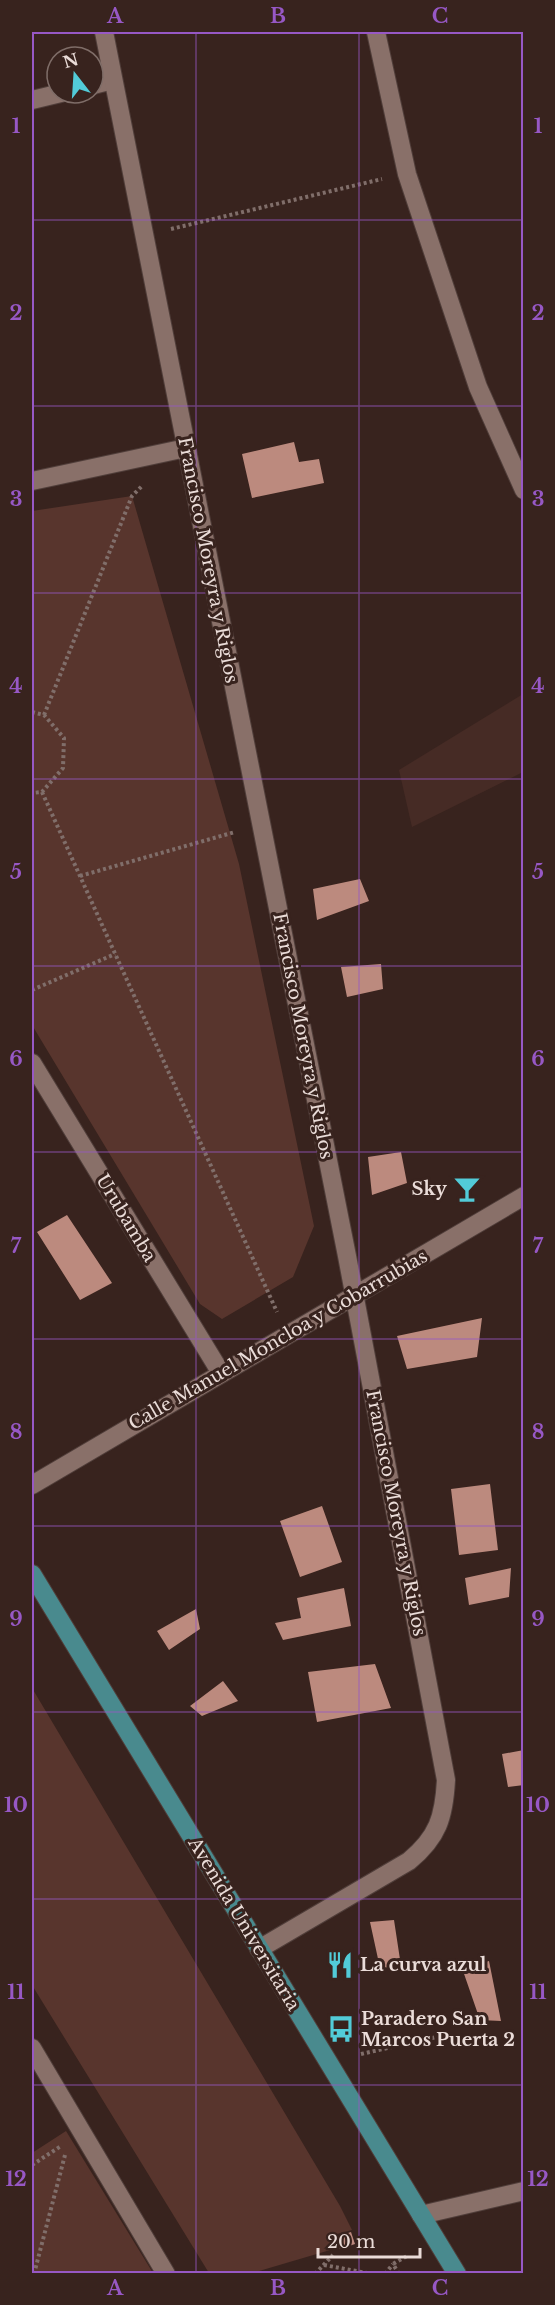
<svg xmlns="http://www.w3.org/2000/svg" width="555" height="2305" viewBox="0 0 555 2305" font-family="'Libre Baskerville',serif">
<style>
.built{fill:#462b25}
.green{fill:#58352d}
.building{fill:#bc8a7e}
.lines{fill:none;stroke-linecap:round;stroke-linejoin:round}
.service-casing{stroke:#503e3a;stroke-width:20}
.pedestrian-casing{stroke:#503e3a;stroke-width:20}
.minor-casing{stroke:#503e3a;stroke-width:20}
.tertiary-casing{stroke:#503e3a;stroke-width:20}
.primary-casing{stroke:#503e3a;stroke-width:20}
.path{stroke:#806e6a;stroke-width:4;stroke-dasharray:3 3;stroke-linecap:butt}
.service{stroke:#897069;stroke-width:18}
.pedestrian{stroke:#897069;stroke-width:18}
.minor{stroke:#897069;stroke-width:18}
.tertiary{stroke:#897069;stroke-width:18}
.primary{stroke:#498a8e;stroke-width:18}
.grid{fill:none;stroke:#9758c5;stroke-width:1.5;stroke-opacity:0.55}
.labels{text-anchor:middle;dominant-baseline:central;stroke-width:6;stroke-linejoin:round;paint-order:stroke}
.street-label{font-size:18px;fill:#eadcd8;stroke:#38231e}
.poi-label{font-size:18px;font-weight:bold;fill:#eadcd8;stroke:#38231e;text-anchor:start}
.neatline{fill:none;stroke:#9758c5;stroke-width:2}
.grid-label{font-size:20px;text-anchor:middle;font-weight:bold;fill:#9758c5}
</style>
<rect width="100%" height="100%" fill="#38231e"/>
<!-- built -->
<path class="built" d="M 523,694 L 523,772 L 412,827 L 399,770 Z"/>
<!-- green -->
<path class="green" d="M 132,496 L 239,864 L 314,1226 L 293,1277 L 222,1319 L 200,1304 L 32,1025 L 32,511 Z
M 32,1688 L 340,2206 L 352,2230 L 333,2235 L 337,2248 L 252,2273 L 209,2273 L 32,1985 Z
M 66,2131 L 153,2273 L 32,2273 L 32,2153 Z"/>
<!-- building -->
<path class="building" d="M 294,442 L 299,462 L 319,459 L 324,483 L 252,498 L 242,454 Z
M 360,879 L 369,901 L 317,920 L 313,889 Z
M 381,964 L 383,989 L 347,997 L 341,967 Z
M 401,1152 L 407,1183 L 372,1195 L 368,1157 Z
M 67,1215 L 112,1283 L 80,1300 L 37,1232 Z
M 482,1318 L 477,1357 L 407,1369 L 397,1336 Z
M 490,1484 L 498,1550 L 459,1555 L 451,1489 Z
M 322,1506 L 342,1562 L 300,1577 L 280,1521 Z
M 511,1568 L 509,1597 L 469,1605 L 465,1578 Z
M 344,1588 L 351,1626 L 283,1640 L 275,1623 L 301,1618 L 297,1598 Z
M 196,1609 L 200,1629 L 169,1650 L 157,1631 Z
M 375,1664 L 391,1708 L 317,1722 L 308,1672 Z
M 223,1681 L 238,1701 L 202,1716 L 190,1706 Z
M 524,1750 L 524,1785 L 508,1787 L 502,1754 Z
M 394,1920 L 401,1966 L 380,1968 L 370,1922 Z
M 489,1961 L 501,2021 L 480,2020 L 462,1968 Z
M 351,2232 L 355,2244 L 340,2249 L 336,2237 Z"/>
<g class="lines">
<defs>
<path id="service" d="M 32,2048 L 166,2274"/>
<path id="pedestrian" d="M 421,2215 L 524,2191"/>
<path id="minor" d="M 93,85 L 113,80
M 32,100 L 61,93
M 32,481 L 186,448
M 32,1063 L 221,1373"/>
<path id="tertiary" d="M 104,32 L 347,1256 L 446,1780 C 444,1817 438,1837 409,1861 L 259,1949
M 376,32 L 407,174 L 478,387 L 524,490
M 32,1485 L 524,1196"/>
<path id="primary" d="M 32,1574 L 457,2274"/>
</defs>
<!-- service casing -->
<use href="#service" class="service-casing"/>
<!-- pedestrian casing -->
<use href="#pedestrian" class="pedestrian-casing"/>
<!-- minor casing -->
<use href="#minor" class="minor-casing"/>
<!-- tertiary casing -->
<use href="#tertiary" class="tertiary-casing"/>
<!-- primary casing -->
<use href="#primary" class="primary-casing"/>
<!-- path -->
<path class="path" d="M 171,229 L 382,179
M 32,712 L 44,715 L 64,738 L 63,768 L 42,792 L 32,793
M 44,715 L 132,496 L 143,485
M 42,792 L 277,1312
M 80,876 L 235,832
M 32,990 L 115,954
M 361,2054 L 441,2036
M 32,2165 L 61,2146
M 324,2265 L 372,2274
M 34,2274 L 65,2155
M 315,2274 L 333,2255
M 385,2274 L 393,2264
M 399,2274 L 393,2264 L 407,2256"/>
<!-- service -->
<use href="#service" class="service"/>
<!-- pedestrian -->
<use href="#pedestrian" class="pedestrian"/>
<!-- minor -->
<use href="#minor" class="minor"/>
<!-- tertiary -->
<use href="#tertiary" class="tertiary"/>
<!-- primary -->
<use href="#primary" class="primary"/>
</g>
<!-- grid -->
<path class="grid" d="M 196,32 L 196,2274M 359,32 L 359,2274M 32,220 L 524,220M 32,406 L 524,406M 32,593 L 524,593M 32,779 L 524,779M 32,966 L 524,966M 32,1152 L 524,1152M 32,1339 L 524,1339M 32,1526 L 524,1526M 32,1712 L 524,1712M 32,1899 L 524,1899M 32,2085 L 524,2085"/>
<!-- icons -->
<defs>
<symbol id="bar-bare" viewBox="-9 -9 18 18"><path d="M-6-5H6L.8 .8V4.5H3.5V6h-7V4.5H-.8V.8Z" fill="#52cbd8" stroke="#38231e" stroke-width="2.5" paint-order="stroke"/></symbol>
<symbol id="restaurant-bare" viewBox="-9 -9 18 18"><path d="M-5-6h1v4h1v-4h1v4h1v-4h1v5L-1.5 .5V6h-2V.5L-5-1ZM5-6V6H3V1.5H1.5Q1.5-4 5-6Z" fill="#52cbd8" stroke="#38231e" stroke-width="2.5" paint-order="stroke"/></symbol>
<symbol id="bus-bare" viewBox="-9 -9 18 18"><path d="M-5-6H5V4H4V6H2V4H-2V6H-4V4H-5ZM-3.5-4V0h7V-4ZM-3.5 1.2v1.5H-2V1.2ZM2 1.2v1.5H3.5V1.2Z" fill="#52cbd8" stroke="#38231e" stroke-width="2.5" paint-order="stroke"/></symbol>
</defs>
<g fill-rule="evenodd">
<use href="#bar-bare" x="448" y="1170" width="38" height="38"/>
<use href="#restaurant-bare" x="321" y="1946" width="38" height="38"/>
<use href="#bus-bare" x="322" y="2010" width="38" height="38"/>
</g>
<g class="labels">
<!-- street labels -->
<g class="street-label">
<text transform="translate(208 560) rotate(79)">Francisco Moreyra y Riglos</text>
<text transform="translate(303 1036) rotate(79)">Francisco Moreyra y Riglos</text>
<text transform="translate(126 1218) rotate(59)">Urubamba</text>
<text transform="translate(278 1340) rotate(-30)">Calle Manuel Moncloa y Cobarrubias</text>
<text transform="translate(396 1513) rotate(79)">Francisco Moreyra y Riglos</text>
<text transform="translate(244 1924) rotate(59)">Avenida Universitaria</text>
</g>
<!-- poi labels -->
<g class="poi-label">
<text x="447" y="1189" text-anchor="end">Sky</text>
<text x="360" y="1965">La curva azul</text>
<text x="361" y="2019">Paradero San<tspan x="361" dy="21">Marcos Puerta 2</tspan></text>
</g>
</g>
<!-- border -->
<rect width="555" height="2305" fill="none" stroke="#38231e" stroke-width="66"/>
<!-- north arrow -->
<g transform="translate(75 75) rotate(343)"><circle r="28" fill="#38231e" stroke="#7f6d68" stroke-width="1.5"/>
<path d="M0-4.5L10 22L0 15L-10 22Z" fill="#52cbd8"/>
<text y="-9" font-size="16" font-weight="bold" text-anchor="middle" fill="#eadcd8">N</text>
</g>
<!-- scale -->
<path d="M318 2248v9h102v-9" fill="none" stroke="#eadcd8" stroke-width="3"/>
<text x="327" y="2248" font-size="18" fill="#eadcd8" stroke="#38231e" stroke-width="4.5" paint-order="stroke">20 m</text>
<rect x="33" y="33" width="489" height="2239" class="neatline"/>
<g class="grid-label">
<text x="115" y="23">A</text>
<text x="278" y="23">B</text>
<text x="440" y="23">C</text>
<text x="16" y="133">1</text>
<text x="538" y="133">1</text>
<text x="16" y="320">2</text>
<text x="538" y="320">2</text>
<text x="16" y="506">3</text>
<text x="538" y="506">3</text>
<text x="16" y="693">4</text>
<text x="538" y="693">4</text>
<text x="16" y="879">5</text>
<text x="538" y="879">5</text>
<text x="16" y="1066">6</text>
<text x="538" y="1066">6</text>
<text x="16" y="1253">7</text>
<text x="538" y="1253">7</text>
<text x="16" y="1439">8</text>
<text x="538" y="1439">8</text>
<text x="16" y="1626">9</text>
<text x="538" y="1626">9</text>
<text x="16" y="1812">10</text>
<text x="538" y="1812">10</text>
<text x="16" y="1999">11</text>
<text x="538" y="1999">11</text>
<text x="16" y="2186">12</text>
<text x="538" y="2186">12</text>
<text x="115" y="2295">A</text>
<text x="278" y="2295">B</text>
<text x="440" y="2295">C</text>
</g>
</svg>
